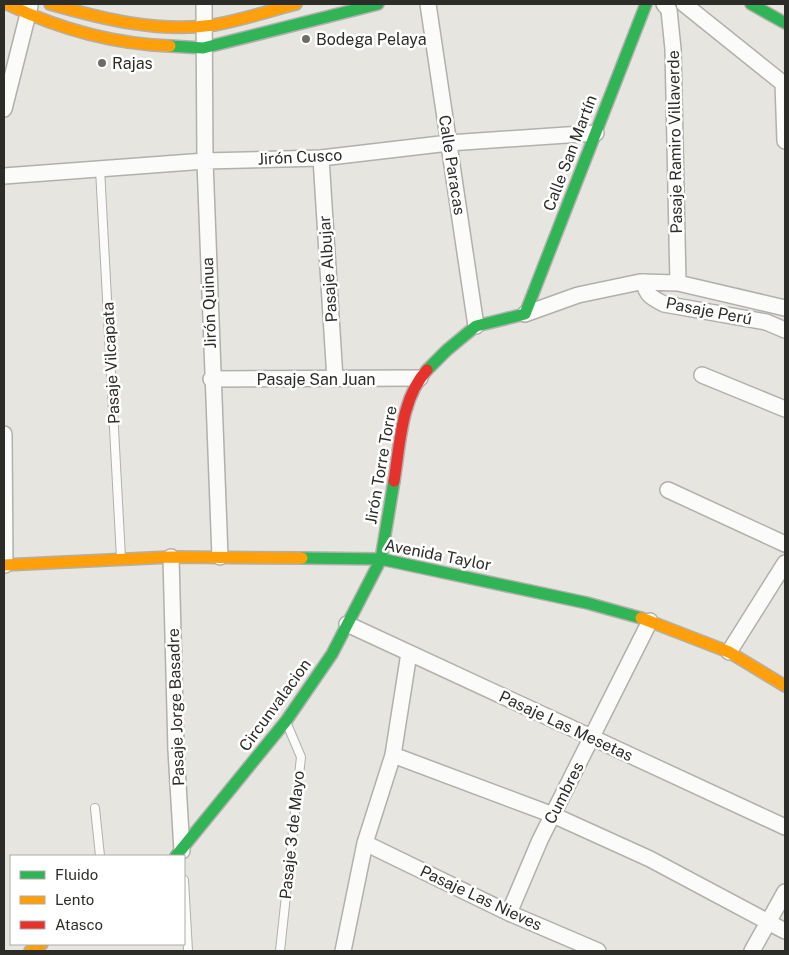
<svg xmlns="http://www.w3.org/2000/svg" width="789" height="955" viewBox="0 0 789 955" font-family="'Public Sans',sans-serif">
<style>
.lines{fill:none;stroke-linecap:round;stroke-linejoin:round}
.lane-casing{stroke:#b1b0ac;stroke-width:10}
.street-casing{stroke:#b1b0ac;stroke-width:18}
.fast-casing{stroke:#b1b0ac;stroke-width:14}
.slow-casing{stroke:#b1b0ac;stroke-width:14}
.jam-casing{stroke:#b1b0ac;stroke-width:14}
.lane{stroke:#fbfbfa;stroke-width:8}
.street{stroke:#fbfbfa;stroke-width:15}
.fast{stroke:#30b455;stroke-width:11}
.slow{stroke:#ff9f0a;stroke-width:11}
.jam{stroke:#e5322d;stroke-width:11}
.poi-dot{fill:#6d6d68;stroke:#fff;stroke-width:2}
.labels{text-anchor:middle;dominant-baseline:central;stroke-width:5;stroke-linejoin:round;paint-order:stroke}
.poi-label{font-size:16px;fill:#2c2c28;stroke:#fff;text-anchor:start}
.street-label{font-size:16px;fill:#2c2c28;stroke:#fff}
</style>
<rect width="100%" height="100%" fill="#e6e5df"/>
<g class="lines">
<defs>
<path id="lane" d="M 100,169 L 121,558
M 95,808 L 100,856
M 184,880 L 188,951
M 280,951 L 301,757 L 287,724"/>
<path id="street" d="M 204,4 L 205,161 L 220,557
M 428,4 L 476,326
M 664,4 L 669,10 L 673,49 L 678,283
M 684,4 L 785,85
M 783,83 L 785,141
M 4,109 L 30,6
M 321,158 L 335,379
M 4,176 L 205,161 L 321,158 L 449,143 L 596,133
M 644,282 C 646,295 652,298 664,304 L 766,322 L 785,330
M 525,314 L 578,295 L 640,282 L 678,283 L 785,308
M 702,375 L 785,409
M 211,379 L 420,378
M 4,434 L 5,565
M 668,490 L 785,544
M 171,557 L 176,750 L 182,851
M 347,624 L 785,827
M 729,652 L 785,563
M 393,755 L 553,815 L 650,859 L 785,931
M 365,843 L 509,913 L 598,951
M 509,913 L 540,840 L 650,621
M 343,951 L 365,843 L 393,755 L 409,653
M 752,951 L 785,892"/>
<path id="fast" d="M 751,4 L 785,23
M 170,46 L 203,48 L 378,4
M 427,370 L 447,350 L 476,326 L 525,314 L 646,4
M 302,558 L 381,559 L 587,603 L 641,618
M 176,856 L 286,721 L 332,654 L 381,559 L 394,481"/>
<path id="slow" d="M 7,4 C 57,28 114,44 170,46
M 50,4 C 103,19 158,33 214,25 C 242,20 269,11 296,4
M 4,565 L 171,557 L 302,558
M 641,618 L 729,652 L 785,686
M 30,951 L 42,944"/>
<path id="jam" d="M 394,481 C 400,445 401,398 427,370"/>
</defs>
<!-- lane casing -->
<use href="#lane" class="lane-casing"/>
<!-- street casing -->
<use href="#street" class="street-casing"/>
<!-- fast casing -->
<use href="#fast" class="fast-casing"/>
<!-- slow casing -->
<use href="#slow" class="slow-casing"/>
<!-- jam casing -->
<use href="#jam" class="jam-casing"/>
<!-- lane -->
<use href="#lane" class="lane"/>
<!-- street -->
<use href="#street" class="street"/>
<!-- fast -->
<use href="#fast" class="fast"/>
<!-- slow -->
<use href="#slow" class="slow"/>
<!-- jam -->
<use href="#jam" class="jam"/>
</g>
<!-- markers -->
<g class="poi-dot">
<circle cx="306" cy="39" r="5"/>
<circle cx="102" cy="63" r="5"/>
</g>
<g class="labels">
<!-- poi labels -->
<g class="poi-label">
<text x="316" y="39">Bodega Pelaya</text>
<text x="112" y="63">Rajas</text>
</g>
<!-- street labels -->
<g class="street-label">
<text transform="translate(675 142) rotate(-91)">Pasaje Ramiro Villaverde</text>
<text transform="translate(570 153) rotate(-69)">Calle San Martín</text>
<text transform="translate(300 157) rotate(-3)">Jirón Cusco</text>
<text transform="translate(452 165) rotate(81)">Calle Paracas</text>
<text transform="translate(328 269) rotate(-94)">Pasaje Albujar</text>
<text transform="translate(209 303) rotate(-92)">Jirón Quinua</text>
<text transform="translate(709 311) rotate(11)">Pasaje Perú</text>
<text transform="translate(111 363) rotate(-93)">Pasaje Vilcapata</text>
<text x="316" y="379">Pasaje San Juan</text>
<text transform="translate(381 465) rotate(-80)">Jirón Torre Torre</text>
<text transform="translate(438 555) rotate(11)">Avenida Taylor</text>
<text transform="translate(275 705) rotate(-54)">Circunvalacion</text>
<text transform="translate(176 707) rotate(-92)">Pasaje Jorge Basadre</text>
<text transform="translate(566 726) rotate(25)">Pasaje Las Mesetas</text>
<text transform="translate(564 793) rotate(-63)">Cumbres</text>
<text transform="translate(292 835) rotate(-84)">Pasaje 3 de Mayo</text>
<text transform="translate(481 898) rotate(25)">Pasaje Las Nieves</text>
</g>
</g>
<!-- border -->
<rect width="789" height="955" fill="none" stroke="#2c2c28" stroke-width="10"/>
<!-- legend -->
<rect x="10" y="855" width="175" height="90" fill="#ffffff" stroke="#ababa9"/>
<rect x="20" y="871" width="25" height="8" fill="#30b455" stroke="#ababa9"/>
<text x="55" y="880" font-size="15" fill="#2c2c28">Fluido</text>
<rect x="20" y="896" width="25" height="8" fill="#ff9f0a" stroke="#ababa9"/>
<text x="55" y="905" font-size="15" fill="#2c2c28">Lento</text>
<rect x="20" y="921" width="25" height="8" fill="#e5322d" stroke="#ababa9"/>
<text x="55" y="930" font-size="15" fill="#2c2c28">Atasco</text>
</svg>
